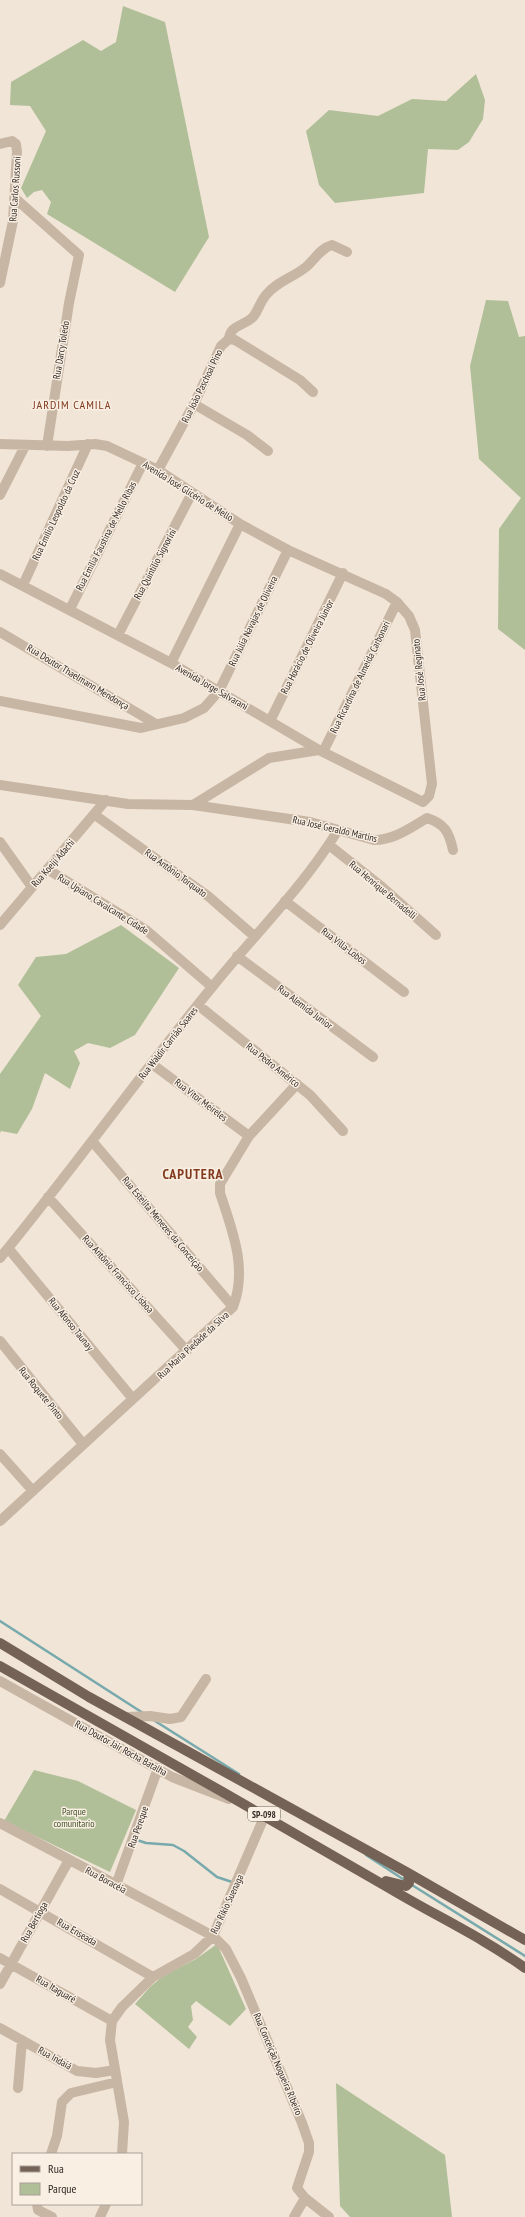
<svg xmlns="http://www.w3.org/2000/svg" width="525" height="2217" viewBox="0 0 525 2217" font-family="'PT Sans Narrow',sans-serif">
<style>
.green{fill:#b0bf98}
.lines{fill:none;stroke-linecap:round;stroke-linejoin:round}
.stream{stroke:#77a9ad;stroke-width:2.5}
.street{stroke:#c8b6a4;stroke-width:10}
.primary{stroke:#756256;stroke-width:10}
.labels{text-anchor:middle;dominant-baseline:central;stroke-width:3;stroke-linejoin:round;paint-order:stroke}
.shield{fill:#f9efe3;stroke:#6e655e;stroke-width:1}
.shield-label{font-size:9px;font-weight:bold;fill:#332a25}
.street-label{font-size:10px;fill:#332a25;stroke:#f9efe3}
.park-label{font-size:10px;fill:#415129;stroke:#f9efe3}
.quarter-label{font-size:12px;letter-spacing:1px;fill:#823a1f;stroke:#f9efe3}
.district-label{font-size:14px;font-weight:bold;letter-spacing:1px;fill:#823a1f;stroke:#f9efe3}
</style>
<rect width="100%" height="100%" fill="#f1e5d7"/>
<!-- green -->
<path class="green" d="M 123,6 L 165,22 L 209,237 L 175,292 L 47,214 L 51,202 L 42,190 L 34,192 L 27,198 L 21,188 L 46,131 L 30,106 L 10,105 L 11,82 L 83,40 L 101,51 L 116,42 Z
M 476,74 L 485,100 L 483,119 L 469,142 L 458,150 L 428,149 L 424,193 L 335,203 L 319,185 L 306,131 L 329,110 L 378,116 L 412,99 L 446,101 Z
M 486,300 L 508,301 L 519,337 L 525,336 L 525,650 L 498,629 L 499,529 L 521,498 L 479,459 L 470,366 Z
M 121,925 L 179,968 L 135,1035 L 110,1048 L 88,1043 L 74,1051 L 80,1063 L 70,1089 L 45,1073 L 32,1109 L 17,1134 L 1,1131 L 0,1133 L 0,1074 L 41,1016 L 18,985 L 36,957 L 66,954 Z
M 34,1770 L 78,1781 L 136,1810 L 110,1872 L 4,1821 Z
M 217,1944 L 246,2009 L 230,2026 L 196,2001 L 191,2006 L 193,2020 L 188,2027 L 197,2037 L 189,2049 L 135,2004 L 150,1987 L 163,1976 L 196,1959 Z
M 336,2083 L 445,2155 L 452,2217 L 350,2217 L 340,2206 Z"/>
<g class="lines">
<!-- stream -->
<path class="stream" d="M 0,1621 L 143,1713
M 155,1721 L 239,1774
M 137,1840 L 146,1843 L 173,1845 L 184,1851 L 217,1877 L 232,1882
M 366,1855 L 406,1881
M 412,1885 L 525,1956"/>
<!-- street -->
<path class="street" d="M 0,144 L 12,141 L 16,144 L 17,152 L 13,221 L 0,283
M 16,199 L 79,255 L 69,303 L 47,446
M 229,339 C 230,325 244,326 253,317 C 258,311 260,302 266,295 C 276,282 294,277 306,267 C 315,259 321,248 332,245 L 347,252
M 229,339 L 235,340 L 300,380 L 313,392
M 194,404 L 247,435 L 268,451
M 0,444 L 68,446 L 95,444 L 107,446 L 158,470 L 240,524 L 288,550 L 386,594 L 397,602 L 409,616 L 415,630 L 432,784 L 429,796 L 423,802
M 158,470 L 194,404 L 221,346 L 229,339
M 0,495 L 25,446
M 0,574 L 171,663 L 319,750 L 423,802
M 23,585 L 88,444
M 70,609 L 143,463
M 0,632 L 156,724
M 118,635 L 192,493
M 171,663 L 240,524
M 0,701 L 141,728 L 184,718 L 204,708 L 219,691 L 288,550
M 270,721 L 343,573
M 323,752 L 397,602
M 0,785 L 128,804 L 193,805 L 310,822 L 374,840 C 394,840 410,828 427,818 C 445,824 449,832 453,850
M 193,805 L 269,758 L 319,750
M 95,815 L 208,896 L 254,936
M 0,842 L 32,887
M 329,845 L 382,887 L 436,935
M 47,869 L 146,930 L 212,987
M 285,901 L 404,992
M 0,925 L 106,800
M 237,956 L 373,1057
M 198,1005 L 310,1095 L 343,1131
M 152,1064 L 249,1136
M 92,1141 L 233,1307
M 48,1197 L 187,1351
M 8,1248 L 133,1399
M 0,1258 C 73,1169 140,1075 213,986 C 255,934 304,886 338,830
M 0,1341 L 83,1444
M 0,1454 L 33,1491
M 0,1521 L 233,1307 C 248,1268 232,1230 220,1193 L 220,1184 L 249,1136 L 297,1084
M 0,1681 L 172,1777 L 229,1799
M 128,1717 L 150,1716 L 170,1719 L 181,1717 L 206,1679
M 0,1823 L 213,1936 L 226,1949 L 241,1978 L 302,2123 L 309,2143 L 309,2152 L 297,2188 L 305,2198 L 329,2217
M 116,1885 L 158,1768
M 0,1889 L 153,1977
M 0,1958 L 112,2021
M 0,1984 L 69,1860
M 0,2028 L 77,2071 L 96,2073 L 115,2070
M 18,2088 L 22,2040
M 51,2154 L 57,2136 L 62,2102 L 71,2093 L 117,2082
M 122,2154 L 124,2122 L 110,2040 L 112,2021 L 122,2007 L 153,1977 L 194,1954 L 213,1936 L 265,1815
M 37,2204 L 38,2210 L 52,2217
M 100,2217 L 106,2204
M 294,2217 L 305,2198"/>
<!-- primary -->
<path class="primary" d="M 0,1643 L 89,1697 L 408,1873 L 525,1940
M 0,1666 C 130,1739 260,1813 389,1888 C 434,1915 482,1937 525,1968
M 386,1881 L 406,1886 L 409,1883 L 408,1873"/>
</g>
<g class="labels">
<!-- shield labels -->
<rect class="shield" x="248" y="1807" width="32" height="14" rx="3"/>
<g class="shield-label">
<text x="264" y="1814">SP-098</text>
</g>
<!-- street labels -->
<g class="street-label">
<text transform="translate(15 189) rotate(-86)">Rua Carlos Russoni</text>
<text transform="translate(61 350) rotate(-81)">Rua Darcy Toledo</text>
<text transform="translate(202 386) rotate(-64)">Rua João Paschoal Pino</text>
<text transform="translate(188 491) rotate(32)">Avenida José Glicério de Mello</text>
<text transform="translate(56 515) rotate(-65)">Rua Emílio Leopoldo da Cruz</text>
<text transform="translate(106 536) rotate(-63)">Rua Emília Faustina de Mello Ribas</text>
<text transform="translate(155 564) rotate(-62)">Rua Quintilio Signorini</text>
<text transform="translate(253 621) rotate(-64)">Rua Júlia Navajas de Oliveira</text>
<text transform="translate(307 647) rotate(-63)">Rua Horácio de Oliveira Júnior</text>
<text transform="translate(419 670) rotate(-96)">Rua José Reginato</text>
<text transform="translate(78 677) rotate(31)">Rua Doutor Thaelmann Mendonça</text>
<text transform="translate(360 677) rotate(-64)">Rua Ricardina de Almeida Carbonari</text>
<text transform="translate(212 687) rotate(30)">Avenida Jorge Salvarani</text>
<text transform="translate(335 829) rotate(13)">Rua José Geraldo Martins</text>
<text transform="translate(53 863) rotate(-49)">Rua Koeiji Adachi</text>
<text transform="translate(176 873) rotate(36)">Rua Antônio Torquato</text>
<text transform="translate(383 890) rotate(40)">Rua Henrique Bernadelli</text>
<text transform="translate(103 904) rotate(32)">Rua Upiano Cavalcante Cidade</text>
<text transform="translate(344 946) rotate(37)">Rua Villa-Lobos</text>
<text transform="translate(305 1007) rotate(37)">Rua Alemida Junior</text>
<text transform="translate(168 1043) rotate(-52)">Rua Waldir Carrião Soares</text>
<text transform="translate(273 1065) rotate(38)">Rua Pedro Américo</text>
<text transform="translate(201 1100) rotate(37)">Rua Vitor Meireles</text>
<text transform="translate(163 1224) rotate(50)">Rua Estelita Menezes da Conceição</text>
<text transform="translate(118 1274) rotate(48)">Rua Antônio Francisco Lisboa</text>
<text transform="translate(71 1324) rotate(51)">Rua Afonso Taunay</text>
<text transform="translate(193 1345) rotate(-43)">Rua Maria Piedade da Silva</text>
<text transform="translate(41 1393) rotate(51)">Rua Roquete Pinto</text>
<text transform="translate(121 1748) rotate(29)">Rua Doutor Jair Rocha Batalha</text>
<text transform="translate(138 1827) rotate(-71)">Rua Pereque</text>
<text transform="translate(106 1880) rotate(28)">Rua Boracéia</text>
<text transform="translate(227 1904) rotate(-65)">Rua Rikio Suenaga</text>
<text transform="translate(34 1922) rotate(-61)">Rua Bertioga</text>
<text transform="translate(77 1932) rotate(30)">Rua Enseada</text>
<text transform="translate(56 1989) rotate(30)">Rua Itaguaré</text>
<text transform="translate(55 2058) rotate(29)">Rua Indaiá</text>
<text transform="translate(278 2064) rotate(67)">Rua Conceição Nogueira Ribeiro</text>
</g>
<!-- park labels -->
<g class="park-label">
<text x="74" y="1811">Parque<tspan x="74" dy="12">comunitario</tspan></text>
</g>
<!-- quarter labels -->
<g class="quarter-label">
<text x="72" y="404">JARDIM CAMILA</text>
</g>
<!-- district labels -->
<g class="district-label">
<text x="193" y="1174">CAPUTERA</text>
</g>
</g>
<!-- legend -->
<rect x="12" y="2153" width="130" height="52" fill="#f9efe3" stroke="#aaa097"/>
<rect x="20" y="2166" width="20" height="6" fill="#756256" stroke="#aaa097"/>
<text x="48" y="2173" font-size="12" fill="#332a25">Rua</text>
<rect x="20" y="2183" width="20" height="12" fill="#b0bf98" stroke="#aaa097"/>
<text x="48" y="2193" font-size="12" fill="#332a25">Parque</text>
</svg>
